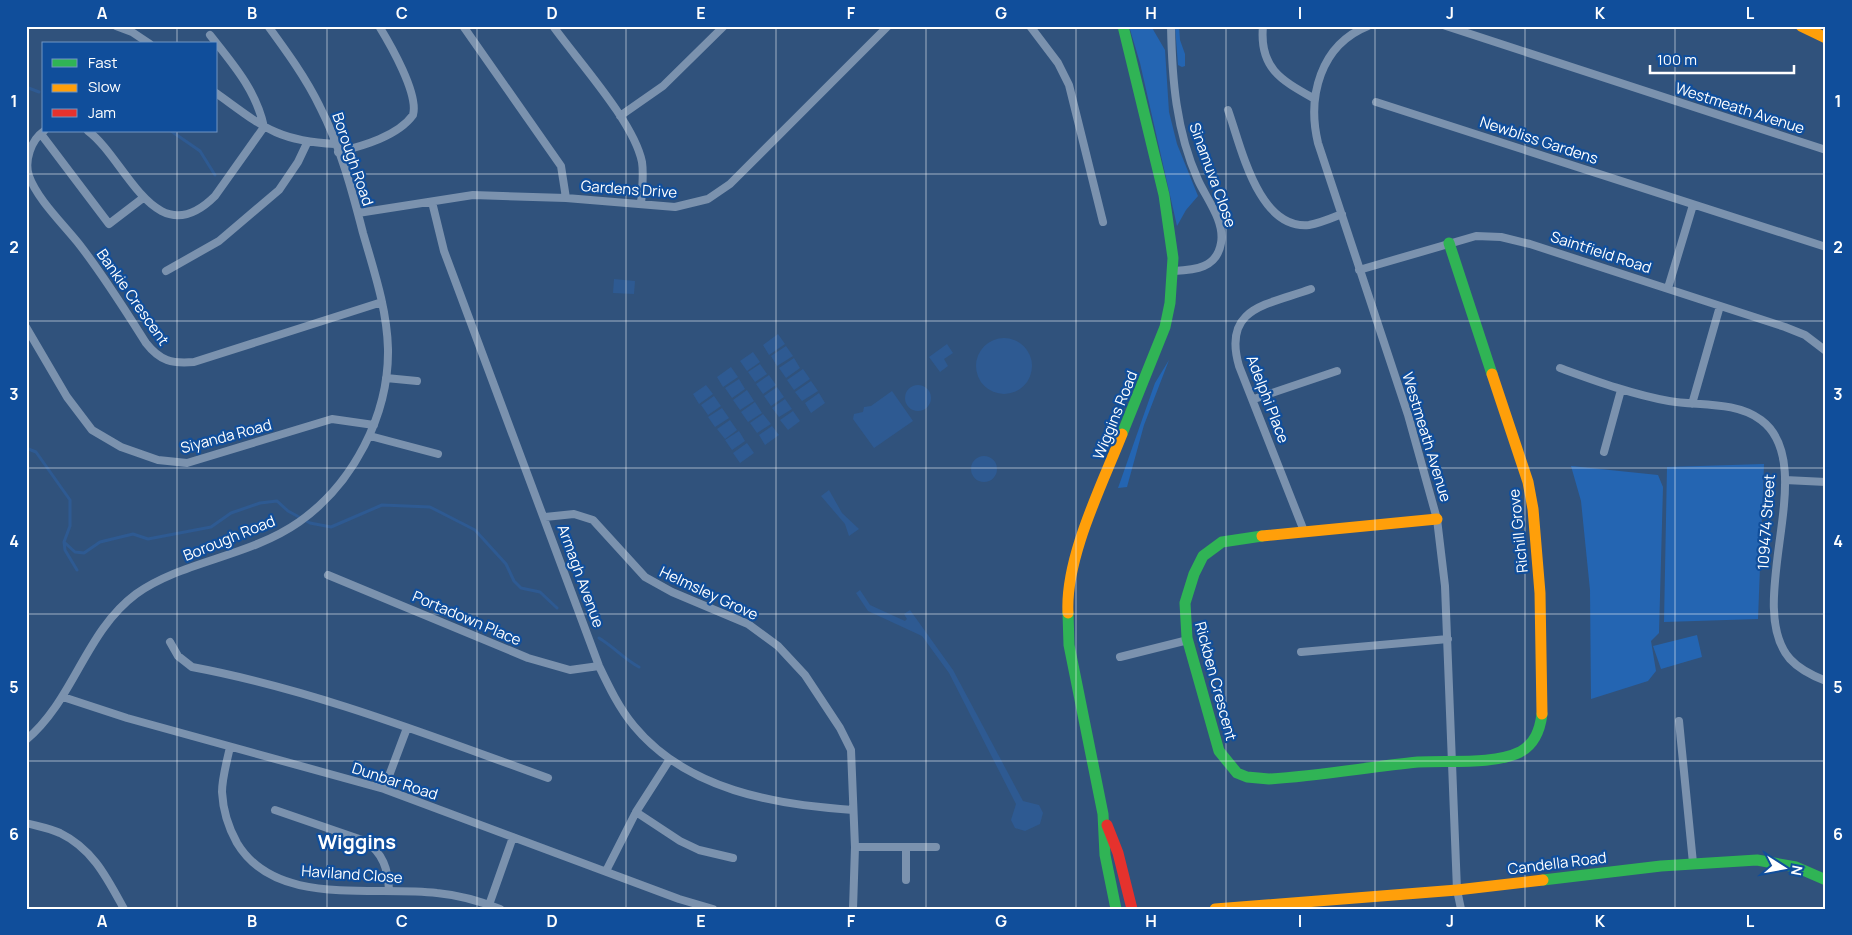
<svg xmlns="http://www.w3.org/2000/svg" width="1852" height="935" viewBox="0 0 1852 935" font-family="Manrope,sans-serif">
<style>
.green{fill:#2465b2}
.water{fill:#2e5a92}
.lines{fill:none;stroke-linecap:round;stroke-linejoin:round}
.stream{stroke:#2e5a92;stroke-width:3}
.street{stroke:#7b92ae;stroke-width:8}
.fast{stroke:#30b455;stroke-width:11}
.slow{stroke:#ff9f0a;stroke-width:11}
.jam{stroke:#e5322d;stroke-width:11}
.grid{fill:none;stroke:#fff;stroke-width:1;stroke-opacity:0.55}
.labels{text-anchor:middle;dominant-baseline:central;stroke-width:4.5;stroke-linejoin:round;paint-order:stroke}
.street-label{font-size:15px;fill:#fff;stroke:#104e9b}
.district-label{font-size:20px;font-weight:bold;fill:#fff;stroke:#104e9b}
.neatline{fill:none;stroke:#fff;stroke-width:2}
.grid-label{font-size:16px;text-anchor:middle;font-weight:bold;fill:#fff}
</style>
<rect width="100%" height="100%" fill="#30527c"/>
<!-- green -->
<path class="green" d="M 1129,26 L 1151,26 L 1165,50 L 1169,112 L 1177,144 L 1198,196 L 1186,210 L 1177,226 L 1140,63 Z
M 1175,26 L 1179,26 L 1180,40 L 1185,54 L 1185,66 L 1182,67 L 1178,65 Z
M 1169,360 L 1144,425 L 1127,487 L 1118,488 L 1155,383 Z
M 1764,464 L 1758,619 L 1664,622 L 1667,467 Z
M 1571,466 L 1658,475 L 1663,487 L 1659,633 L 1651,641 L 1656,671 L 1648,681 L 1591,699 L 1590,590 L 1581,501 Z
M 1697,635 L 1702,657 L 1661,669 L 1653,646 Z"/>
<!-- water -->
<path class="water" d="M 614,279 L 635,281 L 634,294 L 613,293 Z
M 778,334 L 785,344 L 769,355 L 763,345 Z
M976 366a28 28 0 1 1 56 0a28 28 0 1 1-56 0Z
M 947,344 L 953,353 L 944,359 L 948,366 L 940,372 L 929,357 Z
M 786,346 L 793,356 L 777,366 L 771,356 Z
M 753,352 L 760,362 L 747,371 L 740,361 Z
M 794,358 L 800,368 L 786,378 L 779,368 Z
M 760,364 L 767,374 L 755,382 L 748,372 Z
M 731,367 L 738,377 L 723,387 L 717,377 Z
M 803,369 L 810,379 L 794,390 L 787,380 Z
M 769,375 L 776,385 L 763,394 L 756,384 Z
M 739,379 L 745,389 L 732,398 L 725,388 Z
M 811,381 L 818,391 L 802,401 L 795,392 Z
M 706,385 L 713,394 L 699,404 L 693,394 Z
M905 398a13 13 0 1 1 26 0a13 13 0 1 1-26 0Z
M 777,387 L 784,397 L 771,406 L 764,396 Z
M 747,390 L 754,401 L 740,410 L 733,400 Z
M 892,391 L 913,421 L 874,448 L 853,419 L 854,414 L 863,412 L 864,407 L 871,406 Z
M 819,393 L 825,403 L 811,413 L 805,403 Z
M 714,396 L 721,406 L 708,415 L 701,405 Z
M 785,399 L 792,409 L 779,417 L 772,408 Z
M 755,402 L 762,413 L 748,422 L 741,412 Z
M 722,408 L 729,418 L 715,427 L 708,417 Z
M 793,411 L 800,421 L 788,430 L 780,420 Z
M 763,414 L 771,424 L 757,433 L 750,423 Z
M 730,420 L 737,430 L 725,439 L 717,429 Z
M 772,426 L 779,435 L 765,445 L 759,435 Z
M 739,431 L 745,441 L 732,450 L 725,440 Z
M 747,443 L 754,453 L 740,463 L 733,453 Z
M971 469a13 13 0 1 1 26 0a13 13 0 1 1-26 0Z
M 829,490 L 842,513 L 859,529 L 849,536 L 845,524 L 821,496 Z
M 860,590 L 870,605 L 905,621 L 907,619 L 904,614 L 910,610 L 953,670 L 1023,801 L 1039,805 L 1043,813 L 1040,824 L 1025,831 L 1015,828 L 1011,820 L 1016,804 L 949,673 L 922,636 L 868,611 L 856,593 Z"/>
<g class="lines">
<!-- stream -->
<path class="stream" d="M 26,87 L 39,92
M 171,131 L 200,151 L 215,175
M 26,448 L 36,452 L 70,500 L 70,526 L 64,542 L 75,552 L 84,553 L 100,542 L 133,534 L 148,539 L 211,527 L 231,513 L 260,503 L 277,501 L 288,511 L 310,523 L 331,527 L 382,505 L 430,507 L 475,530 L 506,564 L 514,581 L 521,588 L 540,592 L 557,608
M 64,542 L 65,550 L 77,570
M 599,638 C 614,647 624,659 639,667"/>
<!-- street -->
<path class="street" d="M 116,26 L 132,32 L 150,44
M 463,26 L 561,166 L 566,198
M 553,26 C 578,61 634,122 642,162 C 644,175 642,190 641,204
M 1030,26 L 1058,63 L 1069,85 L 1103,222
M 1171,26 C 1172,79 1176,131 1198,180 C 1206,198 1225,221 1221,243 C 1217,268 1195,270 1174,271
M 1263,26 C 1259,68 1281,80 1313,98
M 1368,26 C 1320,45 1307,97 1318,143 L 1408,415 L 1437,519 L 1445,586 L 1457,890 L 1461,909
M 1446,26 L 1826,150
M 216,93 C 262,126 276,141 335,144
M 1376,102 L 1826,247
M 1228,110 C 1241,146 1258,230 1309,225 C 1321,223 1332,218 1342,214
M 620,116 L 663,86 L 724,26
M 44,131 C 31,140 24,161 29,176 C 37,199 64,225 79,244 C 104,276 125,310 146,343 C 160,361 172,364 194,362 L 382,302
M 88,131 C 127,160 155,256 215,196 L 264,127 C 256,90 233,64 210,35
M 41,134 L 109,224 L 143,198
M 338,152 C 363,146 398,136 413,115 C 419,94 390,44 379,26
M 432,202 L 444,251 L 599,666 C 609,687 619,708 634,726 C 687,790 775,805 853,810
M 358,213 L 473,195 L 566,198 L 675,207 L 708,199 L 730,184 L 888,26
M 1359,270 L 1476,236 L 1501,237 L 1530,244 L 1785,327 L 1805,335 L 1826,351
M 166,271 L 219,241 L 279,190 L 298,162 L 307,143
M 1668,288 L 1693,205
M 26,327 L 67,397 L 92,430 L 121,447 L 158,460 L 187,463 L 332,419 L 374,425
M 1560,368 C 1596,381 1631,394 1669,401 C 1698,406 1736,401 1761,420 C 1822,465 1742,604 1790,659 C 1800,670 1813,676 1826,681
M 386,378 L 417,381
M 1254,399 L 1337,371
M 1692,404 L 1720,306
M 370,436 L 438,454
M 1604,452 L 1621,390
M 1785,480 L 1826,482
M 545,517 L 574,514 L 593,520 L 645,577 L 672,592 L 748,624 L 778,646 L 805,675 L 840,728 L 851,750 L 855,847 L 853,909
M 1304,531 L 1239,366 C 1222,307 1267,305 1311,289
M 328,575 L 528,658 L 570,670 L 599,666
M 170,642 L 178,656 L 192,667 C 315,690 431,736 548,778
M 1301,652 L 1448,639
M 1120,657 L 1188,640
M 63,697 L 127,718 L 384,789 L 679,899 L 713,909
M 1679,721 L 1693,863
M 26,740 C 74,700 85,632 136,594 C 182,561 249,557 299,522 C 353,484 389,415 388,349 C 387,309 374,271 363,233 C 352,190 340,146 320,107 C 306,78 287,52 268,26
M 230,747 C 227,761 222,778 222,792 C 223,810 228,827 237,843 C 276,908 373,885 437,893 C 458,895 480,901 500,909
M 384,789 L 407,728
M 275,810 L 365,841 C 383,853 388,869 389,890
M 636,812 L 680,841 L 699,850 L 733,858
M 26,823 C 37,826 49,828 60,833 C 93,849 107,878 124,909
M 855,847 L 936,847
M 606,871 L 636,812 L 670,759
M 906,880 L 906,847
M 489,905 L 513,837"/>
<!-- fast -->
<path class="fast" d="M 1449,243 L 1492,374
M 1122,434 L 1165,327 L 1170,303 L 1173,258 L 1164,195 L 1123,26
M 1262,536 L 1222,542 L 1203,556 L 1194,574 L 1185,603 L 1187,638 L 1219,751 L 1237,773 L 1247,777 L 1269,779 C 1319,776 1368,767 1418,762 C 1447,760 1494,765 1520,752 C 1535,744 1540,730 1542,714
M 1068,613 L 1069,645 L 1103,814 L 1105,855 L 1116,909
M 1543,880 L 1661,866 L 1757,860 L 1796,867 L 1826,880"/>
<!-- slow -->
<path class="slow" d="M 1801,26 L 1826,38
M 1492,374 L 1528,482 L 1533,509 L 1540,593 L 1542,714
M 1262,536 L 1437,519
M 1068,613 C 1065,558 1102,485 1122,434
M 1215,909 L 1457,890 L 1543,880"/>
<!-- jam -->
<path class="jam" d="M 1107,825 L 1118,853 L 1132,909"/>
</g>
<!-- grid -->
<path class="grid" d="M 177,26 L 177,44M 327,26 L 327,909M 477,26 L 477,909M 626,26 L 626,909M 776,26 L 776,909M 926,26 L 926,909M 1076,26 L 1076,909M 1226,26 L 1226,909M 1375,26 L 1375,909M 1525,26 L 1525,909M 1675,26 L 1675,909M 177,131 L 177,909M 26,174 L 1826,174M 26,321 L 1826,321M 26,468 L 1826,468M 26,614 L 1826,614M 26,761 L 1826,761"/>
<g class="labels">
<!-- street labels -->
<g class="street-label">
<text transform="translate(1740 108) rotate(18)">Westmeath Avenue</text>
<text transform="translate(1539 140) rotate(18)">Newbliss Gardens</text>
<text transform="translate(353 159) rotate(71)">Borough Road</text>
<text transform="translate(1213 175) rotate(70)">Sinamuva Close</text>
<text transform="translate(629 189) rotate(4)">Gardens Drive</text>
<text transform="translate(1601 252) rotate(18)">Saintfield Road</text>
<text transform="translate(133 297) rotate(55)">Bankie Crescent</text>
<text transform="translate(1268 399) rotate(69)">Adelphi Place</text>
<text transform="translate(1115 415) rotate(-68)">Wiggins Road</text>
<text transform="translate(226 436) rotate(-15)">Siyanda Road</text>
<text transform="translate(1427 437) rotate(73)">Westmeath Avenue</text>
<text transform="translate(1766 522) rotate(-86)">109474 Street</text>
<text transform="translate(1518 531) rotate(-96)">Richill Grove</text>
<text transform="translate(229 538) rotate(-22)">Borough Road</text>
<text transform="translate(581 576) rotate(70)">Armagh Avenue</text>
<text transform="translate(709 593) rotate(25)">Helmsley Grove</text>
<text transform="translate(467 618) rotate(23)">Portadown Place</text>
<text transform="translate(1216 681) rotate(75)">Rickben Crescent</text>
<text transform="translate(395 781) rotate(18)">Dunbar Road</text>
<text transform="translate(1557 863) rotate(-7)">Candella Road</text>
<text transform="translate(352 874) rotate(4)">Haviland Close</text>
</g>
<!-- district labels -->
<g class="district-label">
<text x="357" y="841">Wiggins</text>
</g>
</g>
<!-- border -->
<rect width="1852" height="935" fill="none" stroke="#104e9b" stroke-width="55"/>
<!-- legend -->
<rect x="42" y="42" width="175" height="90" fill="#104e9b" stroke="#7095c3"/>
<rect x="52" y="59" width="25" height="8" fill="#30b455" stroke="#7095c3"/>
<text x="88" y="68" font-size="15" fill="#ffffff">Fast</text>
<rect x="52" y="84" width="25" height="8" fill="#ff9f0a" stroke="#7095c3"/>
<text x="88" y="92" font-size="15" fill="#ffffff">Slow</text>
<rect x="52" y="109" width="25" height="8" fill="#e5322d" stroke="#7095c3"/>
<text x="88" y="118" font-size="15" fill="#ffffff">Jam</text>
<!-- north arrow -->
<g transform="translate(1784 868) rotate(101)" stroke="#104e9b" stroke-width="4" paint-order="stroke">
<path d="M0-4L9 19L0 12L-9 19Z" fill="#ffffff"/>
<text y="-8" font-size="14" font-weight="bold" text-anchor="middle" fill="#ffffff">N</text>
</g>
<!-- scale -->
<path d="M1650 65v8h144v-8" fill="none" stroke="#ffffff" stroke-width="2.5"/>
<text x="1657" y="65" font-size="15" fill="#ffffff" stroke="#104e9b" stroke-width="4" paint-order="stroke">100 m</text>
<rect x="28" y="28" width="1796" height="880" class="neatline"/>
<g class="grid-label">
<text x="102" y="19">A</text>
<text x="252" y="19">B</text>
<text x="402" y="19">C</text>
<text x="552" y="19">D</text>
<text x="701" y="19">E</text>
<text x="851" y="19">F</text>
<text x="1001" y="19">G</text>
<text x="1151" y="19">H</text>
<text x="1300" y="19">I</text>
<text x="1450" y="19">J</text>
<text x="1600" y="19">K</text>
<text x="1750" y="19">L</text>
<text x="14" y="107">1</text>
<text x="1838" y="107">1</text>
<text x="14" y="253">2</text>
<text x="1838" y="253">2</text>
<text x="14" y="400">3</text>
<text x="1838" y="400">3</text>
<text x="14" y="547">4</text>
<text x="1838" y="547">4</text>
<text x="14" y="693">5</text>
<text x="1838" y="693">5</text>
<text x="14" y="840">6</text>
<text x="1838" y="840">6</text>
<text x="102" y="927">A</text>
<text x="252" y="927">B</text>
<text x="402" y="927">C</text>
<text x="552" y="927">D</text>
<text x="701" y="927">E</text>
<text x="851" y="927">F</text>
<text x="1001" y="927">G</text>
<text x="1151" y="927">H</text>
<text x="1300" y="927">I</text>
<text x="1450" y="927">J</text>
<text x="1600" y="927">K</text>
<text x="1750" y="927">L</text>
</g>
</svg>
